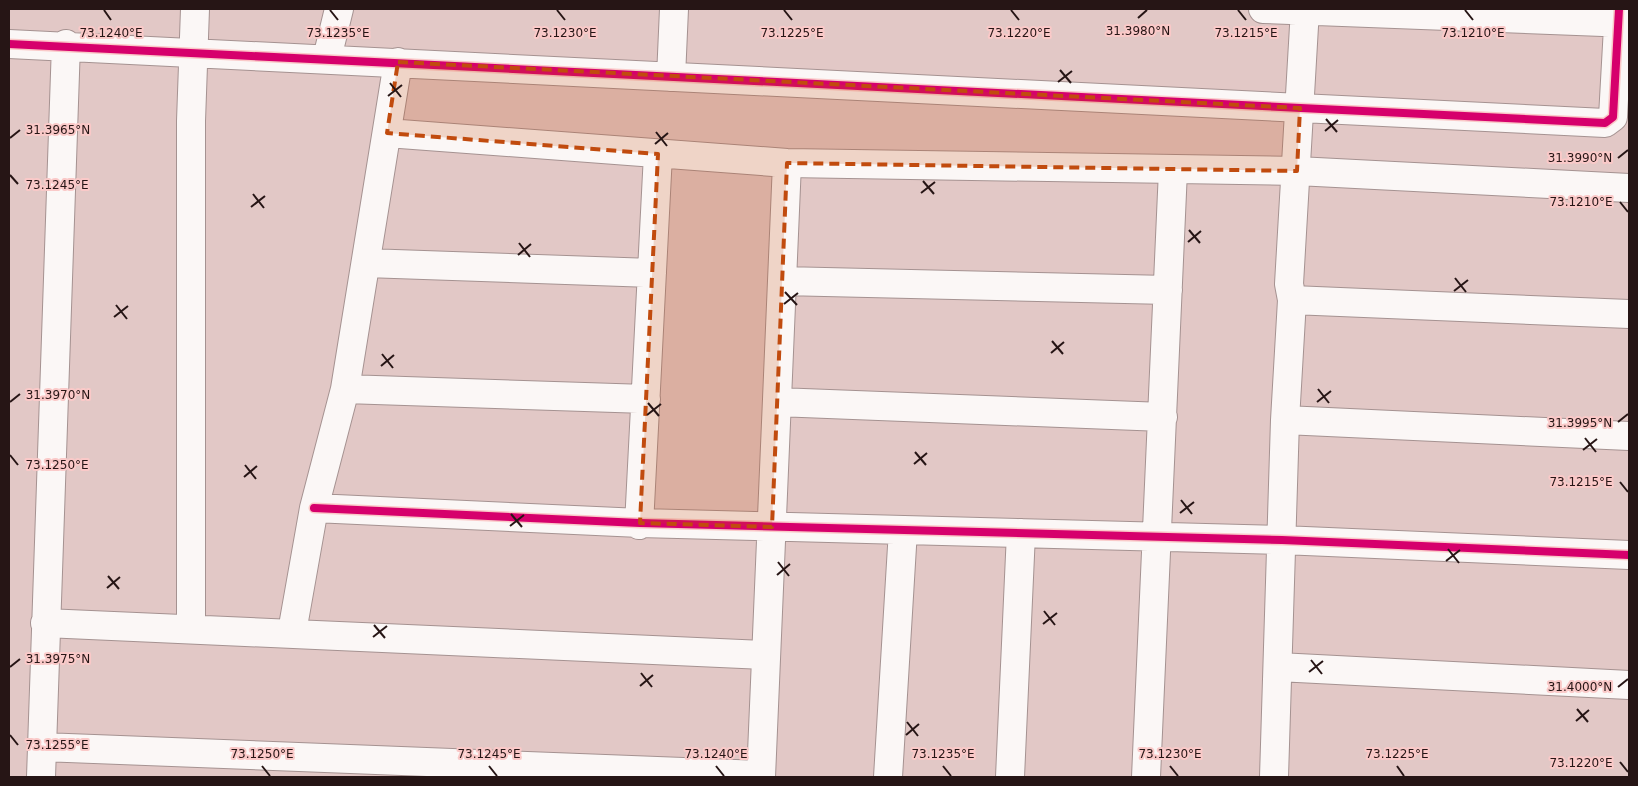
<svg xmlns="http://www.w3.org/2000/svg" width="1638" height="786" viewBox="0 0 1638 786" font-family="'DejaVu Sans',sans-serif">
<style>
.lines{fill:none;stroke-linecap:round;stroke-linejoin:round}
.minor-casing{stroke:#a59291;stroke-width:30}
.minor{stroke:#fbf7f6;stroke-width:28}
.cycleway-casing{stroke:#fac9c8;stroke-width:11}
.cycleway{stroke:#d6006c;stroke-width:8}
.marked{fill:#c14b0e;fill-opacity:0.2;stroke:#c14b0e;stroke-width:4;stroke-dasharray:10 6;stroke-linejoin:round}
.ticks{fill:none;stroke:#261515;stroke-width:2}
.ticks-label{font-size:12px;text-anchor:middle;fill:#261515;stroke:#fac9c8;stroke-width:4;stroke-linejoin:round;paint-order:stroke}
</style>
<rect width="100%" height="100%" fill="#e2c8c6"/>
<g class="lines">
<defs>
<path id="minor" d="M 1263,9 L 1629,23
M 9,44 L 1605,123 L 1613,117 L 1619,9
M 327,58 L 339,9
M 671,77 L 674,9
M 387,133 L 787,163 L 1297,171 L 1629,188
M 366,263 L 652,273
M 782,281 L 1168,290
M 1292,300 L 1629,314
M 345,389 L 646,399
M 777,402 L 1163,417
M 1285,420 L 1629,436
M 314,508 L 640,523 L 1282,540 L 1629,555
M 639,525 L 658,154
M 45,623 L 766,655
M 191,629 L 191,121 L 195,9
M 292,632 L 314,508 L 345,389 L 398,62
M 1278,667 L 1629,685
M 42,747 L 761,775
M 41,777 L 66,44
M 761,777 L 787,163
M 888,777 L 903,530
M 1010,777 L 1021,533
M 1146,777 L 1173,170
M 1274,777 L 1285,420 L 1292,300 L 1289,284 L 1305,9"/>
</defs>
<!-- minor casing -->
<use href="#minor" class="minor-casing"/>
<!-- minor -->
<use href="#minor" class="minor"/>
<defs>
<path id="cycleway" d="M 9,44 L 1605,123 L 1613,117 L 1619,9
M 314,508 L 640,523 L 1282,540 L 1629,555"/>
</defs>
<!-- cycleway casing -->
<use href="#cycleway" class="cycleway-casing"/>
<!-- cycleway -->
<use href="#cycleway" class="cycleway"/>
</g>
<!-- marked area -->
<path class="marked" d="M 398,62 L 1300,108 L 1297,171 L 787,163 L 772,527 L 640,523 L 658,154 L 387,133 Z"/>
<!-- ticks -->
<path class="ticks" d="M 104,10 L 111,20M 330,10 L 338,20M 557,10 L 565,20M 784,10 L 792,20M 1011,10 L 1019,20M 1238,10 L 1246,20M 1465,10 L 1473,20M 1138,18 L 1147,10M 1060,70 L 1071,83M 1058,82 L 1072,71M 390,83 L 401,97M 388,96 L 402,85M 1326,119 L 1337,132M 1325,131 L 1338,120M 656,132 L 667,146M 10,138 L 20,130M 655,144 L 668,133M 1618,158 L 1628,150M 10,175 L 18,184M 923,181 L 934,194M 921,193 L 935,182M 253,194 L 264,208M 1620,202 L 1628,212M 251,207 L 265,196M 1189,230 L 1200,243M 1188,242 L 1201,231M 519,243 L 530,257M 518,255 L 531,244M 1455,278 L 1466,292M 1454,291 L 1468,280M 785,292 L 797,305M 784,304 L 798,293M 116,305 L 127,319M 114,317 L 128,306M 1052,341 L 1063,354M 1051,353 L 1064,342M 382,354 L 393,368M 381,366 L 394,355M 1318,389 L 1329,403M 10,402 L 20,394M 1317,402 L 1331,391M 648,403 L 659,416M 647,415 L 661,404M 1618,422 L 1628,414M 1585,438 L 1596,452M 1583,450 L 1597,439M 915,452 L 926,465M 10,455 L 18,465M 914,464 L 927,453M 245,465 L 256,479M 244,477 L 257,466M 1620,482 L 1628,492M 1181,500 L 1192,514M 1180,513 L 1194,502M 511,514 L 522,527M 510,526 L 524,515M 1448,549 L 1459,563M 1446,561 L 1460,550M 778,562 L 789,576M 777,575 L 790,564M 108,576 L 119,589M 107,588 L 120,577M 1044,611 L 1055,625M 1043,624 L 1057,613M 374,625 L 385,638M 373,637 L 387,626M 1311,660 L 1322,674M 10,667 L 20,659M 1309,672 L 1323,661M 641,673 L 652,687M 640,686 L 653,675M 1618,687 L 1628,679M 1577,709 L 1588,722M 1576,721 L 1589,710M 907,722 L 918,736M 10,735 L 18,745M 906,735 L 919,724M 1620,762 L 1628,772M 262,766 L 270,776M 489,766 L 497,776M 716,766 L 724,776M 943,766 L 951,776M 1170,766 L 1178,776M 1397,766 L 1404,776"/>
<g class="ticks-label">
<text x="1138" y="35">31.3980°N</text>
<text x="111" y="37">73.1240°E</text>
<text x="338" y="37">73.1235°E</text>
<text x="565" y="37">73.1230°E</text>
<text x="792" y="37">73.1225°E</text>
<text x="1019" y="37">73.1220°E</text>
<text x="1473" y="37">73.1210°E</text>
<text x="1246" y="37">73.1215°E</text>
<text x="58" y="134">31.3965°N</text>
<text x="1580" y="162">31.3990°N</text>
<text x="57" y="189">73.1245°E</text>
<text x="1581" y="206">73.1210°E</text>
<text x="58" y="399">31.3970°N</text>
<text x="1580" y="427">31.3995°N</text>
<text x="57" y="469">73.1250°E</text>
<text x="1581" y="486">73.1215°E</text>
<text x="58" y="663">31.3975°N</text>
<text x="1580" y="691">31.4000°N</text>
<text x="57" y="749">73.1255°E</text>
<text x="262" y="758">73.1250°E</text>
<text x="489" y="758">73.1245°E</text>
<text x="716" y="758">73.1240°E</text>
<text x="943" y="758">73.1235°E</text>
<text x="1170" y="758">73.1230°E</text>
<text x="1397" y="758">73.1225°E</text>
<text x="1581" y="767">73.1220°E</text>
</g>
<!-- border -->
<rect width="1638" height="786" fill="none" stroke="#261515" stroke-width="20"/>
</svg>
